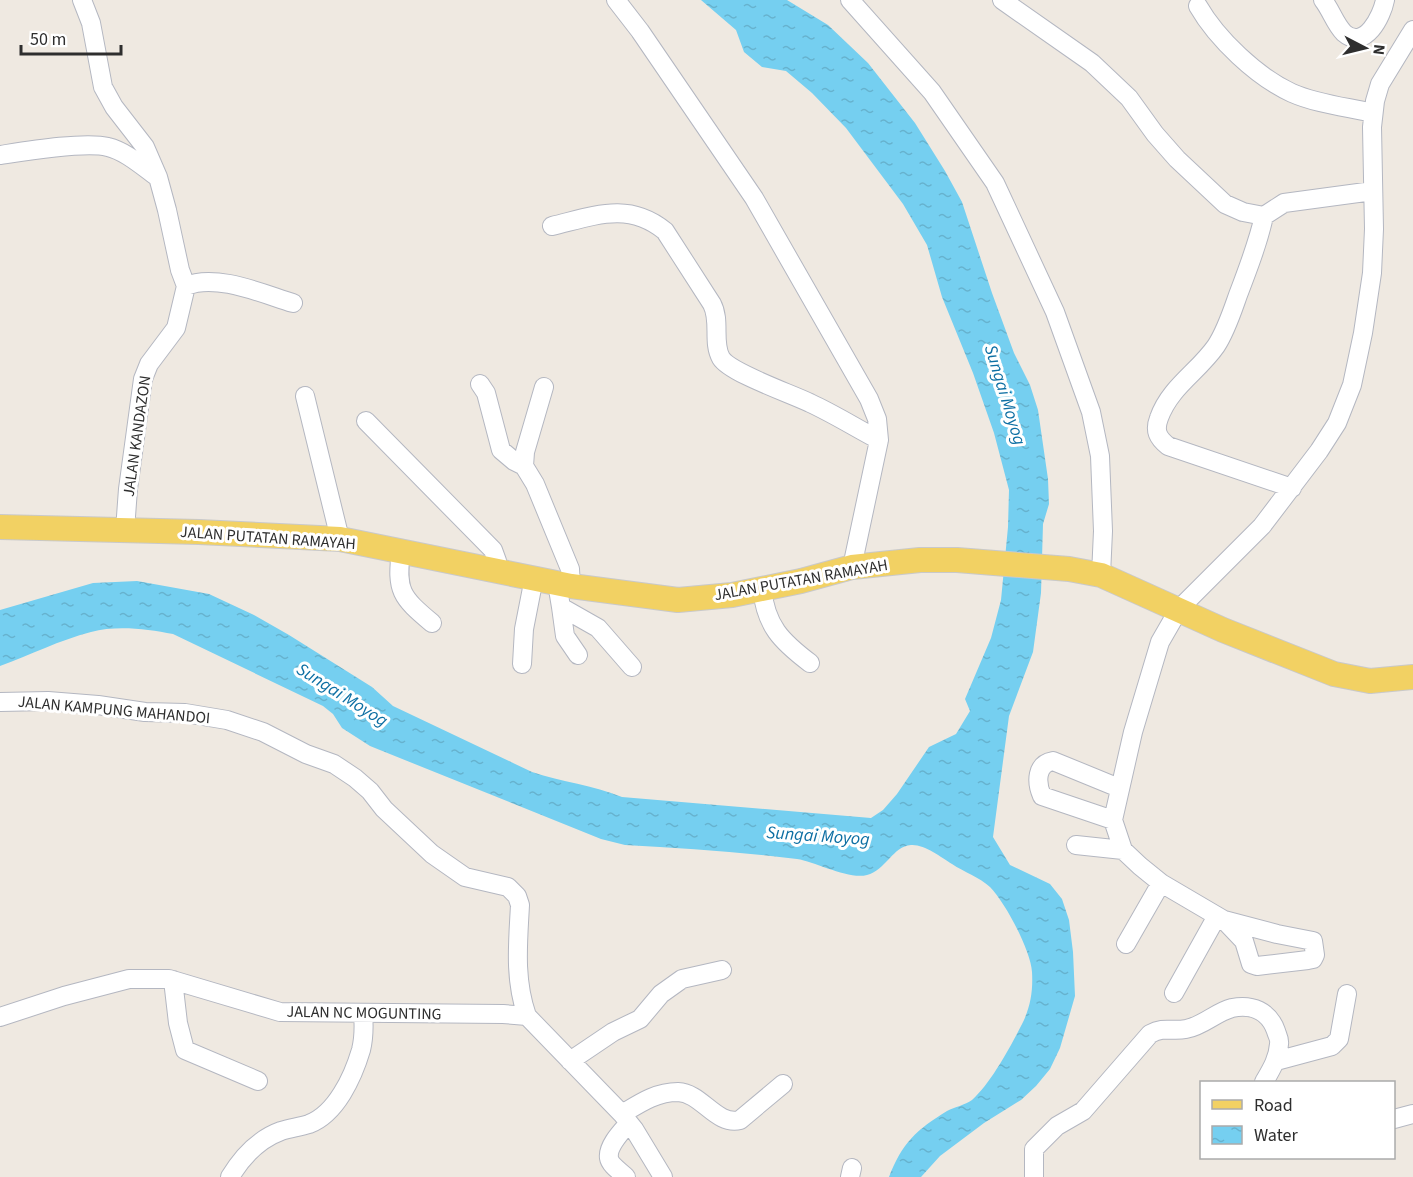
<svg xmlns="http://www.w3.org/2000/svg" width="1413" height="1177" viewBox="0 0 1413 1177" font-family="'Source Sans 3',sans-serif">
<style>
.water{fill:url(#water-ripples)}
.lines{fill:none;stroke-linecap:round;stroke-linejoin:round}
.minor-casing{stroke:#b4b7c1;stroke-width:20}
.major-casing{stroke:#c9c9c9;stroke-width:26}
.minor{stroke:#fff;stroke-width:18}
.major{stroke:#f2d163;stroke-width:24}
.labels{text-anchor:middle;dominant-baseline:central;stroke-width:6;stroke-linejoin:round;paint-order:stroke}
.street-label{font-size:16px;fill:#2e2e2e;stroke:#fff}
.water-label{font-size:18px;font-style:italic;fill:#0d6fa3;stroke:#fff}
</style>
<defs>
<pattern id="water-ripples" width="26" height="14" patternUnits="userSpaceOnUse" patternTransform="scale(1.5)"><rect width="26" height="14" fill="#75cff0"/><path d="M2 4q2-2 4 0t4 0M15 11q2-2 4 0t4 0" fill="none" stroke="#66b2ce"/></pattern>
</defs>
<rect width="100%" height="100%" fill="#efe9e1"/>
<!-- water -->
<path class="water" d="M 701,0 L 787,0 L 828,25 L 868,63 L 915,123 L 945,171 L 962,202 L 992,293 L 1014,353 L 1030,385 L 1038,410 L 1048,479 L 1049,504 L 1043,524 L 1041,593 L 1033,652 L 1009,716 L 993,837 L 1010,865 L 1050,884 L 1062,899 L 1069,920 L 1073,952 L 1075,996 L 1060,1048 L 1050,1069 L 1036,1086 L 1021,1100 L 984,1123 L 940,1156 L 921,1177 L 889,1177 C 902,1143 916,1130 947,1111 C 955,1107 965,1105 972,1100 C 992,1082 1012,1044 1024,1020 C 1031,1004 1033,989 1032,972 C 1031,951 1005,902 990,887 C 979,877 964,872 952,864 C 941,857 924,844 911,845 C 893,846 885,871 867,875 C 849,880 816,862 797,859 C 740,852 682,848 625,845 L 601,839 L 370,746 L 342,728 L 333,714 L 323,706 L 173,634 C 147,629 117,625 91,632 C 60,640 30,655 0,666 L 0,610 L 93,583 L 137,581 L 209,594 L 254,615 L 289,635 L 372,687 L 393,706 L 532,772 C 562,782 593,785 622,797 L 871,818 L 883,810 L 897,794 L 929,747 L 956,734 L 970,711 L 965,699 L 991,638 L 1001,600 L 1008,527 L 1009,490 L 994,433 L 973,373 L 942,297 L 927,245 L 903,204 L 846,128 L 812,93 L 786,71 L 762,67 L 744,52 L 736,30 Z"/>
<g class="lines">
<defs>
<path id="minor" d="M 82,0 L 91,23 L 103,87 L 114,107 L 145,147 L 158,177 L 167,210 L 180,270 L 186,286 L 176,328 L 149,364 L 143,379 L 128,489 L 125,530
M 616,0 L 640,31 L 754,198 L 869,399 L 877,419 L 879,440 L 852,567
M 850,0 L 932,92 L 995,183 L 1055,312 L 1091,412 L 1100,456 L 1103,531 L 1101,575
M 1002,0 L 1092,63 L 1129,98 L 1155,134 L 1177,159 L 1225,204 L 1243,212 L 1264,216
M 1323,0 C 1331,10 1335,24 1344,33 C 1365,51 1382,16 1385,0
M 1198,6 C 1217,39 1257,77 1292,93 C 1317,104 1347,107 1373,113
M 0,155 C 26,151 85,141 108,147 C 125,151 142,166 156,176
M 552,226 C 594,216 628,201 665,231 L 712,304 C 721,321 712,342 721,358 C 730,373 792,394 810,403 C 834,414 856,428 879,440
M 186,286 C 216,273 263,294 293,303
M 480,384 L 486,393 L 501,450 L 514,461 L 524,466
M 544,387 L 525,452 L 524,466 L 535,484 L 570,569 L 571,586
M 305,396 L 340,539
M 366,421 L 493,550 L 497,561 L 498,571
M 1292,488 L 1168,446 C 1158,438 1154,431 1159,418 C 1170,387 1198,372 1216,346 C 1226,331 1232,312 1238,295 C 1248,269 1258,243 1264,216 L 1284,203 L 1373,191
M 401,551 C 396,591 401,597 432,623
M 557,583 L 561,607 L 598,628 L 632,667
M 762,589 C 766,626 781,641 810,663
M 561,607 L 565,636 L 578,655
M 522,664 L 524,629 L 534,578
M 0,702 L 48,701 L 98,705 L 145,712 L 185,713 L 227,720 L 263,732 L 306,754 L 334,764 L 355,778 L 370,791 L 384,809 L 432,854 L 465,877 L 508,887 L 517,896 L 520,905 C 518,943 514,979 527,1016
M 1113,820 L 1042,796 C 1036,782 1036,764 1053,761 L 1119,788
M 1076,845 L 1123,850
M 1224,920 L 1244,941 L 1251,964 L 1257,966 L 1308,960 L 1313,959 L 1315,955 L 1313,941 L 1277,934 L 1224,920 L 1161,883 L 1140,866 L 1123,850 L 1113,820 L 1133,732 L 1160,642 L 1179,609 L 1262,526 L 1319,451 L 1337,423 L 1352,385 L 1363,333 L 1372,273 L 1374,229 L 1372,127 L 1375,101 L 1380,84 L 1413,30
M 1126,944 L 1161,883
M 173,980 L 178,1023 L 185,1050 L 258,1081
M 1174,993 L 1217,916
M 0,1017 L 64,996 L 129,979 L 169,979 L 280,1012 L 503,1014 L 527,1016 L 622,1114 L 634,1129 L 663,1177
M 570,1061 L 613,1032 L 640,1019 L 661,994 L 682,979 L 722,970
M 1276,1061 L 1332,1046 L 1339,1039 L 1347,994
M 622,1114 C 640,1103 656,1092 678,1092 C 702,1093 716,1126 740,1120 L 783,1084
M 1394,1119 L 1413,1114
M 230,1177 C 242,1157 259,1139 281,1131 C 290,1128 300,1127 309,1124 C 336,1114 353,1077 361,1050 C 364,1038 364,1025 363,1013
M 626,1177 C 621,1172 610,1165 609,1158 C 607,1146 622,1131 629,1123
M 850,1177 L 852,1168
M 1034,1177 L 1034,1149 L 1057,1126 L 1083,1111 L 1150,1034 C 1165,1026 1171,1032 1186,1029 C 1203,1026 1216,1012 1232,1008 C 1252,1004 1269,1011 1276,1031 C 1277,1035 1280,1039 1279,1044 C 1278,1059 1271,1070 1264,1082"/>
<path id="major" d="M 0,527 L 199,532 L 340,539 L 571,586 L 678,600 L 732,595 L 801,581 L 852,567 L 920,560 L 957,560 L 1069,569 L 1101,575 L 1223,630 L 1334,674 L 1370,681 L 1413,677"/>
</defs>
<!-- minor casing -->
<use href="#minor" class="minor-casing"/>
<!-- major casing -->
<use href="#major" class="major-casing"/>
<!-- minor -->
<use href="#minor" class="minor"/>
<!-- major -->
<use href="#major" class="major"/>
</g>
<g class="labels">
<!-- street labels -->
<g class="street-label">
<text transform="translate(137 436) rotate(-82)">JALAN KANDAZON</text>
<text transform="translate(268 538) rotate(4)">JALAN PUTATAN RAMAYAH</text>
<text transform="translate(801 580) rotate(-10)">JALAN PUTATAN RAMAYAH</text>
<text transform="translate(114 710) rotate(5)">JALAN KAMPUNG MAHANDOI</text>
<text transform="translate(364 1013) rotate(1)">JALAN NC MOGUNTING</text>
</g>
<!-- water labels -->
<g class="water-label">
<text transform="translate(1005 395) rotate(73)">Sungai Moyog</text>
<text transform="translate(342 695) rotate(32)">Sungai Moyog</text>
<text transform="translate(818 836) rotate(4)">Sungai Moyog</text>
</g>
</g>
<!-- legend -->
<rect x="1200" y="1081" width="195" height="78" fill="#ffffff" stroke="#ababab" stroke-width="1.5"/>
<rect x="1212" y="1100" width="30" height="9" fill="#f2d163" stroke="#ababab" stroke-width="1.5"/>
<text x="1254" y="1111" font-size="18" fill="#2e2e2e">Road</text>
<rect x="1212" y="1126" width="30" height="18" fill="url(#water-ripples)" stroke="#ababab" stroke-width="1.5"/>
<text x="1254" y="1141" font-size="18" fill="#2e2e2e">Water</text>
<!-- north arrow -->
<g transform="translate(1365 48) rotate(97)" stroke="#ffffff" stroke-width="4.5" paint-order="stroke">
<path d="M0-4.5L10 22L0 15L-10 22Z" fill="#2e2e2e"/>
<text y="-9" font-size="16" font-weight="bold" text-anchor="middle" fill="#2e2e2e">N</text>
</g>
<!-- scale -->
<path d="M21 45v9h100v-9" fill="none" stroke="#2e2e2e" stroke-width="3"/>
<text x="30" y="45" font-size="18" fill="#2e2e2e" stroke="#ffffff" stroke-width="4.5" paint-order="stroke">50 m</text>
</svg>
